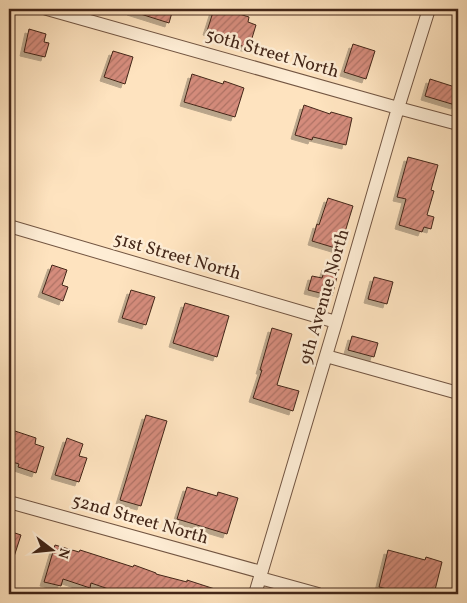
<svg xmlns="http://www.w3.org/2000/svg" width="467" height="603" viewBox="0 0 467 603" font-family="Vollkorn,serif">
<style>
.building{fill:url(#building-hatch);stroke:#432618;filter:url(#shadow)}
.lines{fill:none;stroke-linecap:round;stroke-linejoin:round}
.street-casing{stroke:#725542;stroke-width:14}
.street{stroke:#feedd5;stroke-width:12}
.labels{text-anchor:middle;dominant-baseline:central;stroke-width:5;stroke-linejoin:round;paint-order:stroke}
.street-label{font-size:18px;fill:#432618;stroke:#feedd5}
</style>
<defs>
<pattern id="building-hatch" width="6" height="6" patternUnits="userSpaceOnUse" patternTransform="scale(1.25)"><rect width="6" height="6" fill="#d58c7c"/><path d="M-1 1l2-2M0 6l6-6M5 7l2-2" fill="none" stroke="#ae7265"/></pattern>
<filter id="shadow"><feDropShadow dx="-4" dy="4" stdDeviation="0" flood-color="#0004"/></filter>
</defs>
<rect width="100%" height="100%" fill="#fee3bf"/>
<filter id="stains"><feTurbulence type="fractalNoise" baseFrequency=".004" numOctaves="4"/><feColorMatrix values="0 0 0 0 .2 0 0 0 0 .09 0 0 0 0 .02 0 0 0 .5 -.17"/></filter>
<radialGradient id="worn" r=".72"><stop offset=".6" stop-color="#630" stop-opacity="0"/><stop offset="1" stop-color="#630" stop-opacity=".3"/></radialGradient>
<!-- building -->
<path class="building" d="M 132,9 L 173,9 L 169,23 L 131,11 Z
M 214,9 L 223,9 L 249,17 L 248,22 L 256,25 L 249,48 L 228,42 L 229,38 L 207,31 Z
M 29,29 L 46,34 L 44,42 L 49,43 L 45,57 L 24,52 Z
M 353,44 L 375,51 L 366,79 L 344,72 Z
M 113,51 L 133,57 L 125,84 L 104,77 Z
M 192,74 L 223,84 L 224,81 L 244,88 L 235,117 L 184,102 Z
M 430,79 L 458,88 L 458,94 L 455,105 L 425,96 Z
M 304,105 L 330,114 L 331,112 L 352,118 L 346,145 L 313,137 L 312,140 L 295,135 Z
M 408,157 L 438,165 L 431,190 L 434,191 L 427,215 L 434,217 L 431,229 L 424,227 L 422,232 L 399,225 L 406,199 L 397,197 Z
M 328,198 L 353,206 L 345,232 L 347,233 L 342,250 L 312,241 L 317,224 L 319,225 Z
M 52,265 L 67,270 L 62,285 L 68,287 L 63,301 L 42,293 Z
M 326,266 L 339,269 L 332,296 L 308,290 L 312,276 L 322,278 Z
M 374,277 L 393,282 L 387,304 L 368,299 Z
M 131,290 L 155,297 L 146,325 L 122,318 Z
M 185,303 L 229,316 L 217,357 L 173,343 Z
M 272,328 L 292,334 L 277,385 L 299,391 L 293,411 L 253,398 L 262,370 L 260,370 Z
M 352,336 L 378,343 L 374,357 L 348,350 Z
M 146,415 L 167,421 L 141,506 L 120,500 Z
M 9,429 L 36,438 L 35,444 L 44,447 L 36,473 L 18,467 L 19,464 L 9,461 Z
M 67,438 L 83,444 L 79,456 L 87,458 L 79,482 L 55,475 Z
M 187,487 L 217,496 L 218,492 L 238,498 L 227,534 L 177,519 Z
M 9,531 L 21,535 L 11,566 L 9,566 Z
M 55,545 L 79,552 L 80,550 L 133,567 L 134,565 L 156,573 L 156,574 L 187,582 L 187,580 L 224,592 L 224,594 L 132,594 L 121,591 L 120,593 L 91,583 L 90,588 L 63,579 L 61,586 L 44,582 Z
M 388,550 L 425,560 L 426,557 L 442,562 L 434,594 L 408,594 L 379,587 Z"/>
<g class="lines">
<defs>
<path id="street" d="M 47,9 L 398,108 L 458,124
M 9,226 L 336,322
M 326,356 L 458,393
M 9,502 L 261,572
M 260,578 L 318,594
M 255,594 L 336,322 L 398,108 L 429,9"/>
</defs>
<!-- street casing -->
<use href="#street" class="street-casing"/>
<!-- street -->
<use href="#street" class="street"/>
</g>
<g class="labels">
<!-- street labels -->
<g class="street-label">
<text transform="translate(272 54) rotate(16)">50th Street North</text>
<text transform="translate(177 257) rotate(16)">51st Street North</text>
<text transform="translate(325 297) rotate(-74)">9th Avenue North</text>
<text transform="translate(140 520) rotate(16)">52nd Street North</text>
</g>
</g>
<!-- margin -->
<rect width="467" height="603" fill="none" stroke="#fee3bf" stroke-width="30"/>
<rect x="10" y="10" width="447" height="583" fill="none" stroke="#432618" stroke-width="2.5"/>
<rect x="15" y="15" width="437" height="573" fill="none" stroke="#432618"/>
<!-- north arrow -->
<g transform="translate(52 550) rotate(106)" stroke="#feedd5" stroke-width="4" paint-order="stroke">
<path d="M0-4L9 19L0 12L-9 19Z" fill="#432618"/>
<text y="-8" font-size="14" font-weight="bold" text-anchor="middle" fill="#432618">N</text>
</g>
<rect width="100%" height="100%" filter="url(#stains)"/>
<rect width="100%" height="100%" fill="url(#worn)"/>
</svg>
